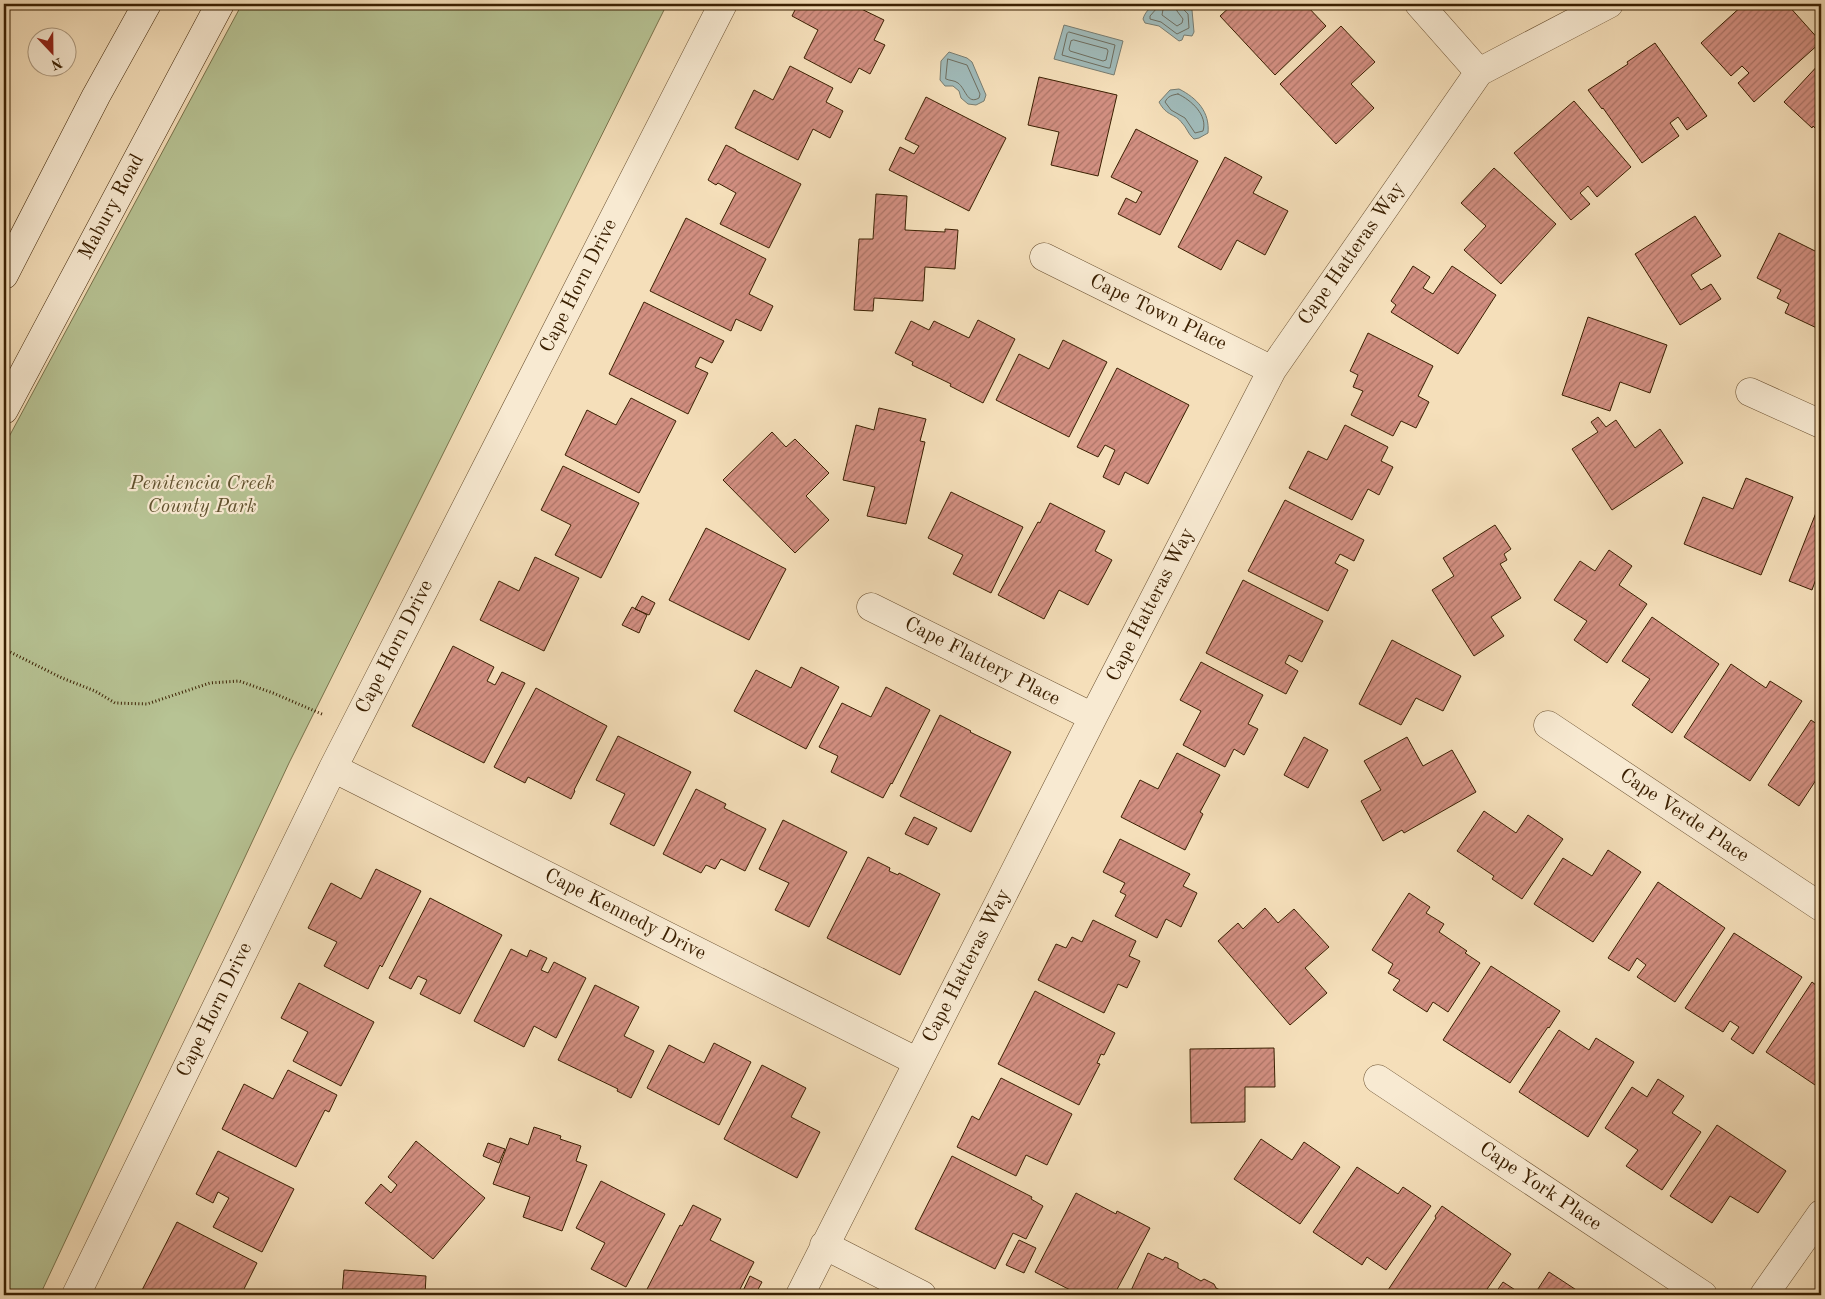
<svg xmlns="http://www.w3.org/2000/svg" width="1825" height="1299" viewBox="0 0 1825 1299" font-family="'Old Standard TT',serif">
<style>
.green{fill:#b7c394;stroke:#79724b}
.water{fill:#a0bab9;stroke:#787c70}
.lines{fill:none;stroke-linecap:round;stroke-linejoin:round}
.shore{stroke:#6e6d5e;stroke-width:1}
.building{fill:url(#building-hatch);stroke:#3b2002}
.street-casing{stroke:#6a5030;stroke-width:29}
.secondary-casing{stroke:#3b2002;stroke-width:29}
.path{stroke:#3b2002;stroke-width:3;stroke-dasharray:1 2.5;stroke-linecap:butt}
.street{stroke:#f8ead2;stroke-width:28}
.secondary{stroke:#f8ead2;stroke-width:28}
.labels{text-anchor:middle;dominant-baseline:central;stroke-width:4.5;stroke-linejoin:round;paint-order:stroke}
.street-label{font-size:20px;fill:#3b2002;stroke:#f8ead2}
.park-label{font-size:20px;font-style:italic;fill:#60512e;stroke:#f8ead2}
</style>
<defs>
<pattern id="building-hatch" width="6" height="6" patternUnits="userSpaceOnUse" patternTransform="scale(1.25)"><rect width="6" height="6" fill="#d28f81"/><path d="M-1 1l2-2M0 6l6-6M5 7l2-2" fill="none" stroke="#ac7467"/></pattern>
</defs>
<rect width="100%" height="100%" fill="#f5dfba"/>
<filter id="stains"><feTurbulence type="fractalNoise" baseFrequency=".004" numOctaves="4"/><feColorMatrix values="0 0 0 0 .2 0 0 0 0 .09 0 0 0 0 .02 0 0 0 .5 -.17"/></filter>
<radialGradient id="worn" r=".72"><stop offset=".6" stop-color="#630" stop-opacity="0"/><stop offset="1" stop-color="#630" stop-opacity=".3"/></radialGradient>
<!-- green -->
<path class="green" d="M 242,4 L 667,4 L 289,763 L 40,1295 L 4,1295 L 4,446 Z"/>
<!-- water -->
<path class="water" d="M 1157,4 L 1184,4 L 1192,10 L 1194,32 L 1192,36 L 1184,35 L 1182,40 L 1179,41 L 1159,26 L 1145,23 L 1143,19 C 1145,12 1150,7 1157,4 Z
M 1064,25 L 1123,41 L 1114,75 L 1054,59 Z
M 949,52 L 967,58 L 972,62 L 986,95 L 984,101 L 976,105 L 968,104 L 961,98 L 959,91 L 953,86 L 945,86 L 940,80 L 941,61 Z
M 1179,89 C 1197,98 1210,112 1208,133 L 1199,138 L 1194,139 C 1188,134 1187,128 1182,123 C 1175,113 1167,117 1159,102 L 1170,90 Z"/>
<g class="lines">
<!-- shore -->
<path class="shore" d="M 1158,4 L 1157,8 L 1150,16 L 1150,19 L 1161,22 L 1177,34 L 1189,28 L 1188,14 L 1182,8 L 1182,4
M 1164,4 L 1162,15 L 1177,26 L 1182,23 L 1183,19 L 1177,11 L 1175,4
M 1069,32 L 1115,45 L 1110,68 L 1108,68 L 1062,55 L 1067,34 Z
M 1074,40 L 1107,49 L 1108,51 L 1106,60 L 1103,61 L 1070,51 L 1069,49 L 1071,41 Z
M 948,59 L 967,65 L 980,94 L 979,98 C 967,105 966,89 958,83 C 954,80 950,81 946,79 Z
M 1178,94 C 1191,100 1208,115 1203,131 L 1195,133 L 1185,118 L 1171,110 L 1165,102 C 1168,96 1172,95 1178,94 Z"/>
</g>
<!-- building -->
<path class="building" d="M 798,4 L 851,4 L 884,20 L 874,40 L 885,45 L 870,74 L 859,68 L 851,83 L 804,58 L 818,30 L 792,16 Z
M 1233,4 L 1275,4 L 1281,9 L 1287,4 L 1305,4 L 1326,26 L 1275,75 L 1220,16 Z
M 1744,4 L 1787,4 L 1821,42 L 1754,102 L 1738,83 L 1749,73 L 1742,66 L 1731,76 L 1701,43 Z
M 1341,26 L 1375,62 L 1351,84 L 1374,108 L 1336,144 L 1280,84 Z
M 1655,43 L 1707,116 L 1687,130 L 1678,117 L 1670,123 L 1679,136 L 1642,163 L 1603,108 L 1602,109 L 1588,90 L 1628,64 L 1627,62 Z
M 1821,62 L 1821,134 L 1813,126 L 1812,128 L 1784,102 Z
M 790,66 L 833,88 L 826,102 L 843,111 L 830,138 L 813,129 L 798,160 L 735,128 L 754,90 L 773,100 Z
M 1039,77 L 1117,95 L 1098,176 L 1051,165 L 1059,132 L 1028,125 Z
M 926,97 L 1006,138 L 969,211 L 889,170 L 900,147 L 914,154 L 919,146 L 905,139 Z
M 1574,101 L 1631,167 L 1597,197 L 1588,186 L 1580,193 L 1590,204 L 1571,220 L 1514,153 Z
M 1136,129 L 1198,161 L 1160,235 L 1118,214 L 1126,198 L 1136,203 L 1142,192 L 1111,177 Z
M 726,145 L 736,150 L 736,151 L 801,184 L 769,248 L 720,224 L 736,193 L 718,183 L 716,185 L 708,180 Z
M 1225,157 L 1262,177 L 1253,193 L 1288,211 L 1265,255 L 1237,240 L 1221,270 L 1178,247 Z
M 1494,168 L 1556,224 L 1501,284 L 1464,250 L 1486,226 L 1461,203 Z
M 876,194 L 907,196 L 905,230 L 945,232 L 945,229 L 958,230 L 955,269 L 925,267 L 923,301 L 874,298 L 873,311 L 854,310 L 859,239 L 873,239 Z
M 1695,216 L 1721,256 L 1691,275 L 1701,290 L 1711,284 L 1721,299 L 1680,325 L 1635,254 Z
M 686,218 L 766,259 L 749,294 L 773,306 L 761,331 L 736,319 L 731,331 L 650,291 Z
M 1779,233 L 1819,253 L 1821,248 L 1821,330 L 1785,313 L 1789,304 L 1777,298 L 1781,290 L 1757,278 Z
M 1413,266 L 1430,277 L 1423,288 L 1433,294 L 1452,266 L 1496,295 L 1458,354 L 1391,312 L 1396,305 L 1391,301 Z
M 644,302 L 724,341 L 712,363 L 700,357 L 695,367 L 708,373 L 688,414 L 609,374 Z
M 1588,317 L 1667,345 L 1650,393 L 1620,382 L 1610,411 L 1562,395 Z
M 978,320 L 1015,339 L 983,403 L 950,386 L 951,384 L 912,365 L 913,362 L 895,353 L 911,321 L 929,330 L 934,321 L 969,338 Z
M 1368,333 L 1433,366 L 1418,396 L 1429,402 L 1416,428 L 1401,421 L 1393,436 L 1351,415 L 1363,391 L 1353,387 L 1358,375 L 1350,371 Z
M 1063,340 L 1107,362 L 1069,437 L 996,400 L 1019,354 L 1049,369 Z
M 1117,368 L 1189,405 L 1148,484 L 1125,472 L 1119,485 L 1103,477 L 1115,450 L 1105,445 L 1098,457 L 1077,447 Z
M 631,398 L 676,421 L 639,493 L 565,455 L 587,410 L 616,425 Z
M 879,408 L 926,419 L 920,441 L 925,442 L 906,524 L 867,516 L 875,487 L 843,480 L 856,425 L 874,430 Z
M 1598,417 L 1606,427 L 1616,420 L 1635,448 L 1660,429 L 1683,463 L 1612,510 L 1572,449 L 1598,432 L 1591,422 Z
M 1345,425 L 1388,447 L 1381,461 L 1393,467 L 1379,495 L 1368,489 L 1352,520 L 1289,488 L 1308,451 L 1327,460 Z
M 772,432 L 786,447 L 795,439 L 829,473 L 806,496 L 829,520 L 795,553 L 723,480 Z
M 563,466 L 639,503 L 601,578 L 555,555 L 571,525 L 541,510 Z
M 1746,478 L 1793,497 L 1761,575 L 1684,544 L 1703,497 L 1733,509 Z
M 951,492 L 1023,527 L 991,593 L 953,574 L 963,555 L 928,538 Z
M 1285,500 L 1364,540 L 1354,561 L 1340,554 L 1335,563 L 1348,570 L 1328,611 L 1248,571 Z
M 1821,500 L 1821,578 L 1817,576 L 1812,590 L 1789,581 Z
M 1050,503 L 1105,531 L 1095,551 L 1112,560 L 1088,605 L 1059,590 L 1044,619 L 998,595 L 1038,522 L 1040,523 Z
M 1495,525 L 1511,549 L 1504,554 L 1507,560 L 1500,564 L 1521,598 L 1491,617 L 1504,636 L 1474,656 L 1432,590 L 1454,576 L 1443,558 Z
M 706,528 L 786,569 L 749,640 L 669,600 Z
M 1609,550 L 1632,566 L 1619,585 L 1647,604 L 1607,663 L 1574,640 L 1587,621 L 1554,600 L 1580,561 L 1595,571 Z
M 535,557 L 579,578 L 544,651 L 480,620 L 499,581 L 519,591 Z
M 1243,580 L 1323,621 L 1302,662 L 1289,655 L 1285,663 L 1298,671 L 1286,694 L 1206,653 Z
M 642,596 L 655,603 L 649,615 L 635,609 Z
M 632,607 L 647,615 L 639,633 L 622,625 Z
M 1652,617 L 1719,664 L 1672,733 L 1632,705 L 1650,679 L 1622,661 Z
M 1392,640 L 1461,676 L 1443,711 L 1416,698 L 1401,725 L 1359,704 Z
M 453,646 L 494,667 L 487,681 L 495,685 L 502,672 L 525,683 L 484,763 L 412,726 Z
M 1201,662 L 1263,695 L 1248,724 L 1258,729 L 1244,755 L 1234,749 L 1225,767 L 1183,745 L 1201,711 L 1180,700 Z
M 1731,664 L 1766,688 L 1770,681 L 1802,701 L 1750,781 L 1684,737 Z
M 801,667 L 839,687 L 806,749 L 734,711 L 756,670 L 791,688 Z
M 886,687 L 930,710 L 892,784 L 891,783 L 883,798 L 831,772 L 838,756 L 819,747 L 842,703 L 871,717 Z
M 536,688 L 607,726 L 574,790 L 575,791 L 571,799 L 528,777 L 525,783 L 494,767 Z
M 940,715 L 971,731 L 970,732 L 1011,752 L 971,832 L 900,796 Z
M 1811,720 L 1821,727 L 1821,783 L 1816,780 L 1799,806 L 1768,785 Z
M 618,736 L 691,772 L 654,846 L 610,824 L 625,794 L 596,780 Z
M 1304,737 L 1328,750 L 1308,788 L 1284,775 Z
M 1407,737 L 1423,766 L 1452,750 L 1476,792 L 1404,833 L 1402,830 L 1383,841 L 1361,801 L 1381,790 L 1364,761 Z
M 1177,753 L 1220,775 L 1200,812 L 1203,814 L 1185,850 L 1121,817 L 1140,780 L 1158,789 Z
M 696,789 L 726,804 L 724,808 L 766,829 L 745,871 L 721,859 L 715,869 L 706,865 L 701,873 L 663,854 Z
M 1484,811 L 1516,833 L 1528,815 L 1563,839 L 1522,899 L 1492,879 L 1494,876 L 1457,851 Z
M 914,817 L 937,828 L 928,845 L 905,834 Z
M 783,820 L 847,852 L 809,927 L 775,910 L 789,883 L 759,869 Z
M 1120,839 L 1190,874 L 1183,886 L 1197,893 L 1181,927 L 1166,919 L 1157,938 L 1115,916 L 1126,895 L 1120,892 L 1125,883 L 1103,872 Z
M 1608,850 L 1641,872 L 1593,942 L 1534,904 L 1563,858 L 1592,876 Z
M 868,857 L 890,868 L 889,871 L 898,875 L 899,873 L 940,894 L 900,975 L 827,938 Z
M 376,869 L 421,891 L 382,967 L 380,965 L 368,989 L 324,966 L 337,942 L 308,928 L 331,883 L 361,899 Z
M 1658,882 L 1725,928 L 1675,1002 L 1637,977 L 1646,965 L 1637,958 L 1629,971 L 1608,958 Z
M 1409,893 L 1430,907 L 1426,913 L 1444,924 L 1439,932 L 1467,951 L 1465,953 L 1480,963 L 1448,1012 L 1433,1002 L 1427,1012 L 1393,990 L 1400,980 L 1388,973 L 1393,964 L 1372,950 Z
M 430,898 L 502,935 L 460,1014 L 420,994 L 427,980 L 418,976 L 411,989 L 389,978 Z
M 1265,908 L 1278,923 L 1294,909 L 1329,947 L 1305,968 L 1327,993 L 1290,1025 L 1218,941 L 1238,923 L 1243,929 Z
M 1093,920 L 1136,941 L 1129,956 L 1140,961 L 1127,988 L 1118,984 L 1104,1013 L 1038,980 L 1056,944 L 1066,948 L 1072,937 L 1082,942 Z
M 1734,933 L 1802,977 L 1753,1054 L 1731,1039 L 1739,1027 L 1730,1021 L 1723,1032 L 1685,1008 Z
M 511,949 L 527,957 L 530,950 L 547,958 L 541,970 L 548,973 L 554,962 L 586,978 L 556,1038 L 534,1026 L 524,1047 L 474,1021 Z
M 1491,966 L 1560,1011 L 1549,1028 L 1548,1027 L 1510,1083 L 1443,1040 Z
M 1812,982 L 1821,989 L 1821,1089 L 1766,1052 Z
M 299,983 L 374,1022 L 341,1086 L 293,1061 L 308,1032 L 281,1018 Z
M 595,985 L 639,1007 L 624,1036 L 654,1051 L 631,1098 L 617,1091 L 618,1089 L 558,1060 Z
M 1035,991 L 1115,1033 L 1104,1055 L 1101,1054 L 1097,1063 L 1100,1064 L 1079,1105 L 998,1064 Z
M 1559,1030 L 1589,1050 L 1596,1038 L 1634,1062 L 1588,1137 L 1519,1092 Z
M 714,1043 L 751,1062 L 719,1125 L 647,1088 L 669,1045 L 704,1063 Z
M 1274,1048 L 1275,1087 L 1245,1087 L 1245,1122 L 1191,1123 L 1190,1049 Z
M 762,1065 L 806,1088 L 791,1117 L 820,1132 L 797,1178 L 724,1139 Z
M 288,1070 L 337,1095 L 329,1112 L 325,1110 L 296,1167 L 222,1129 L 244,1084 L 273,1099 Z
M 1001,1078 L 1072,1114 L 1047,1165 L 1026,1155 L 1016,1176 L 957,1147 L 972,1116 L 979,1120 Z
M 1658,1079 L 1684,1096 L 1672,1113 L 1701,1132 L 1662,1190 L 1626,1166 L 1638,1150 L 1605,1128 L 1632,1087 L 1647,1097 Z
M 1717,1125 L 1786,1171 L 1758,1213 L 1730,1196 L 1712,1223 L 1670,1196 Z
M 534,1127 L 561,1136 L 560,1139 L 581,1146 L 576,1161 L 587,1165 L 562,1231 L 523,1217 L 530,1197 L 493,1184 L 510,1138 L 528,1145 Z
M 1261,1139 L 1292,1160 L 1304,1142 L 1340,1167 L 1300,1224 L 1234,1179 Z
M 416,1141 L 485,1198 L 433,1259 L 365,1203 L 381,1184 L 391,1193 L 397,1185 L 388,1177 Z
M 488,1143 L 505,1149 L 499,1163 L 483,1156 Z
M 218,1151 L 294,1189 L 262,1252 L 213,1227 L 229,1198 L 218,1192 L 213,1203 L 196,1194 Z
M 952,1156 L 1032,1197 L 1031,1199 L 1043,1206 L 1026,1239 L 1013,1233 L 995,1269 L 915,1229 Z
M 1357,1167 L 1398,1194 L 1403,1187 L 1431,1206 L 1386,1270 L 1367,1257 L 1362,1265 L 1313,1232 Z
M 601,1181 L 665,1214 L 626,1287 L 591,1269 L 605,1243 L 576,1228 Z
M 1076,1193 L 1116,1214 L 1117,1211 L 1150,1228 L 1114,1295 L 1080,1295 L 1035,1272 Z
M 693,1205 L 721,1219 L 710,1240 L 754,1262 L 737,1295 L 708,1295 L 701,1292 L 699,1295 L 644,1295 L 680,1225 L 682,1226 Z
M 1442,1206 L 1511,1254 L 1483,1295 L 1396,1295 L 1388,1290 L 1436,1218 L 1435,1216 Z
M 177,1222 L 257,1263 L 241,1295 L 140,1294 Z
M 1019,1240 L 1036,1248 L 1024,1273 L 1006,1265 Z
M 1148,1253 L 1163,1260 L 1165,1257 L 1178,1263 L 1178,1268 L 1201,1281 L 1204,1279 L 1214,1284 L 1216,1288 L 1220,1290 L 1217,1295 L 1129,1295 Z
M 344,1270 L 426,1276 L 425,1295 L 342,1295 Z
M 1549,1272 L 1584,1295 L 1534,1295 Z
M 750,1276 L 762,1282 L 755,1295 L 741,1295 Z
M 1503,1282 L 1523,1295 L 1494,1295 Z"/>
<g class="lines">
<defs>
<path id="street" d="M 1419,4 L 1479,72
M 1044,257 L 1272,370
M 1750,392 L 1821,424
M 871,607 L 1093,717
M 1548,725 L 1821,907
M 333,768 L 918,1062
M 1378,1079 L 1703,1295
M 824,1245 L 922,1295
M 76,1295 L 333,768 L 723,4
M 800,1295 L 1093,717 L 1272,370 L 1479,72 L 1609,4
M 1764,1295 L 1821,1214"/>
<path id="secondary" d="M 4,275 L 96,96 L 147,4
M 4,410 L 220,4"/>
</defs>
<!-- street casing -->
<use href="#street" class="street-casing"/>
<!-- secondary casing -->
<use href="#secondary" class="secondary-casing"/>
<!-- path -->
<path class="path" d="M 4,649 L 62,678 L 95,691 L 115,703 L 147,704 L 210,683 L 239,681 L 273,693 L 324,715"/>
<!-- street -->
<use href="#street" class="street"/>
<!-- secondary -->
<use href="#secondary" class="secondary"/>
</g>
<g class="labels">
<!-- street labels -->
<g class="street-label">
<text transform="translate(112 207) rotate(-62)">Mabury Road</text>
<text transform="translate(1352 254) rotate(-55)">Cape Hatteras Way</text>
<text transform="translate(579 286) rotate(-63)">Cape Horn Drive</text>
<text transform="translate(1158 313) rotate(26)">Cape Town Place</text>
<text transform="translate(1151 605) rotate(-63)">Cape Hatteras Way</text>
<text transform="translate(395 647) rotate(-63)">Cape Horn Drive</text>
<text transform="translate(982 662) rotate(27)">Cape Flattery Place</text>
<text transform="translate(1684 816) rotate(34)">Cape Verde Place</text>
<text transform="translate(625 915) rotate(27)">Cape Kennedy Drive</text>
<text transform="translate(967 966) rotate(-63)">Cape Hatteras Way</text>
<text transform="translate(215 1010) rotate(-64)">Cape Horn Drive</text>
<text transform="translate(1540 1187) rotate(34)">Cape York Place</text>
</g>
<!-- park labels -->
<g class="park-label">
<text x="202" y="484">Penitencia Creek<tspan x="202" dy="23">County Park</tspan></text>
</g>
</g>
<!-- margin -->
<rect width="1825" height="1299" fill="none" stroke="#f5dfba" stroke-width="20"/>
<rect x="5" y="5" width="1815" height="1289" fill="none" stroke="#3b2002" stroke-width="2.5"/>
<rect x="10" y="10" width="1805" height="1279" fill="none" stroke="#3b2002"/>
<!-- north arrow -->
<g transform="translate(52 52) rotate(158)"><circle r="24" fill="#f8ead2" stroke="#ac997f"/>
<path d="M0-4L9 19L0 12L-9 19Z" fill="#8f2418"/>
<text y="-8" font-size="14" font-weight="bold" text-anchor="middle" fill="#3b2002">N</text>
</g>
<rect width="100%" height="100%" filter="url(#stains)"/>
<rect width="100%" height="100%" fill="url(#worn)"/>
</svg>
